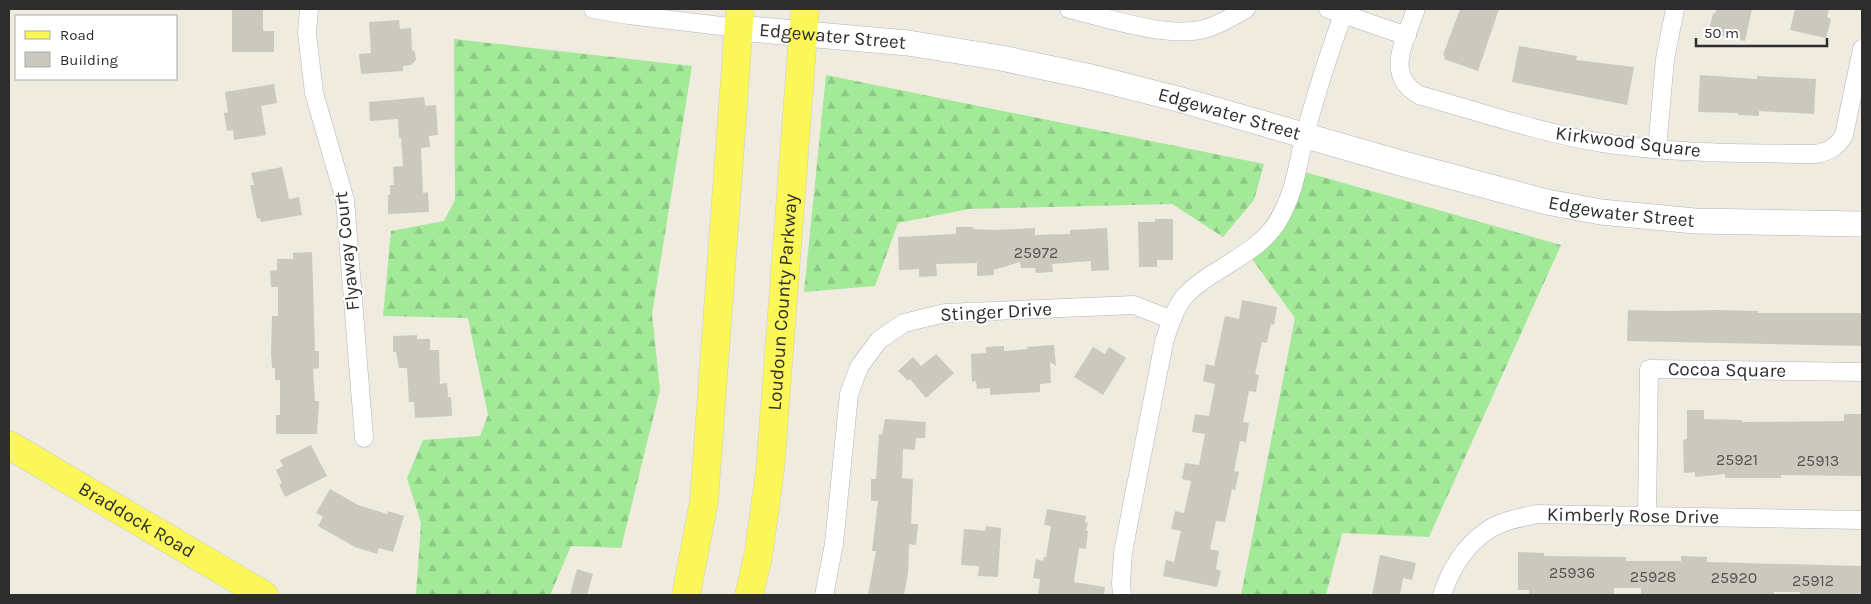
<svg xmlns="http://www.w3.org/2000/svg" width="1871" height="604" viewBox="0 0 1871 604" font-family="Karla,sans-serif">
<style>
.forest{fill:url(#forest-firs)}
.building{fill:#cbc9bd}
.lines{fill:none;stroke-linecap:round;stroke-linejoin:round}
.street-casing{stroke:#b3b3c1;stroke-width:19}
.secondary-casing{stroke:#b3b3c1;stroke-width:26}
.primary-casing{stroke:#cdcdcd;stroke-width:29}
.street{stroke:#fff;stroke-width:18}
.secondary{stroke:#fff;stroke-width:25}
.primary{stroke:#fbf758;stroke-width:28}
.labels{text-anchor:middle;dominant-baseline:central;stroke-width:4;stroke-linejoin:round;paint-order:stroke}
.number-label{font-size:16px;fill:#545451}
.street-label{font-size:19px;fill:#2d2d2d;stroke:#fff}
</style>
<defs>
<pattern id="forest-firs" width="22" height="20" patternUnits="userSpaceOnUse" patternTransform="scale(1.25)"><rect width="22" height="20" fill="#a2e998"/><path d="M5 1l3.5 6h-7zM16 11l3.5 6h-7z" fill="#8cc883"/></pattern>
</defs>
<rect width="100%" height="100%" fill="#efebdf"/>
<!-- forest -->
<path class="forest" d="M 454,39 L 692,66 L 652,314 L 660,390 L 621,548 L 571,546 L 551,593 L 552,595 L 416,595 L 421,523 L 407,478 L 423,440 L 480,436 L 488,415 L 468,318 L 383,316 L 391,231 L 444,221 L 455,200 Z
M 826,75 L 1264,164 L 1254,200 L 1223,237 L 1172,204 L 969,209 L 898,223 L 875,286 L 804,292 Z
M 1298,170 L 1561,245 L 1429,537 L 1342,533 L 1326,595 L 1241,595 L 1295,318 L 1247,252 Z"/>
<!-- building -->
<path class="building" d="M 232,9 L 263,9 L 263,31 L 274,31 L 274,52 L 232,52 Z
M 1460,9 L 1499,9 L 1478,71 L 1444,59 L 1445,56 L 1443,55 Z
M 1716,9 L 1752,9 L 1745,41 L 1710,33 L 1711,31 L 1709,30 L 1713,13 L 1715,14 Z
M 1795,9 L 1829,9 L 1827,17 L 1831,19 L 1826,38 L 1790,30 Z
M 399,20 L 400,29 L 411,28 L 412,50 L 415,52 L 416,60 L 411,65 L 403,66 L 403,71 L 361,74 L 359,54 L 371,53 L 369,22 Z
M 1519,46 L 1577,56 L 1576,60 L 1634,67 L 1627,105 L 1512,82 Z
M 1700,75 L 1757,79 L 1757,76 L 1816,79 L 1814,114 L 1759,111 L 1759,116 L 1738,115 L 1738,113 L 1698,112 Z
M 274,84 L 277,103 L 261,106 L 266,135 L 234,140 L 233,130 L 227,131 L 224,113 L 228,112 L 225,92 Z
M 424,97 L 425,106 L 436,105 L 438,135 L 429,136 L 430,147 L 421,148 L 423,193 L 428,192 L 429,212 L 388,214 L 388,195 L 390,195 L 390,185 L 394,185 L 393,167 L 403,166 L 401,138 L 399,138 L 398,119 L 370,121 L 369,102 Z
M 282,167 L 289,199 L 299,197 L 302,215 L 261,222 L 260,218 L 257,219 L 250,185 L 254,185 L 251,173 Z
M 1155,219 L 1173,219 L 1173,260 L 1157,260 L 1157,267 L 1139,267 L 1138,222 L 1155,222 Z
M 956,227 L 973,227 L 973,229 L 994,230 L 1035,228 L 1035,235 L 1070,234 L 1070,230 L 1107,228 L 1109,270 L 1091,271 L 1091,261 L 1052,264 L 1053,272 L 1036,273 L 1035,268 L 1021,268 L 1020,262 L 994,270 L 994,275 L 977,276 L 977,263 L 936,264 L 937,276 L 919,277 L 919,269 L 899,270 L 898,237 L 956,234 Z
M 312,252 L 315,351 L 319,351 L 319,368 L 313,369 L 315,401 L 319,401 L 317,434 L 276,434 L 276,415 L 280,415 L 280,380 L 275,380 L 275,368 L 272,368 L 271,352 L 272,316 L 278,316 L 278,287 L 271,287 L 270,271 L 277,270 L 277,259 L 293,259 L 293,253 Z
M 1242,300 L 1277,307 L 1274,325 L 1271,324 L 1267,343 L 1262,342 L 1255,374 L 1259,375 L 1256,392 L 1249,391 L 1243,422 L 1249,423 L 1246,442 L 1240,441 L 1234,471 L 1239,472 L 1235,490 L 1232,489 L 1225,522 L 1216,521 L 1210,549 L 1219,551 L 1216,569 L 1221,571 L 1217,587 L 1163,576 L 1166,560 L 1174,562 L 1181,531 L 1171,529 L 1175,511 L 1184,513 L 1191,481 L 1182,479 L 1185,463 L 1199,465 L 1205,434 L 1192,432 L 1195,414 L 1209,416 L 1215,384 L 1203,381 L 1206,364 L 1214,366 L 1225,316 L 1239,319 Z
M 1628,310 L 1664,311 L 1718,310 L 1758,311 L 1758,313 L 1862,313 L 1862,346 L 1627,341 Z
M 417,335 L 417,339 L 430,339 L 430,350 L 439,350 L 440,384 L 447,383 L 448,397 L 451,397 L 452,416 L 415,418 L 414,402 L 409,402 L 407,368 L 399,368 L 396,352 L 393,352 L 393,336 Z
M 1054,345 L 1056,366 L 1050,362 L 1051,383 L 1040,384 L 1040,392 L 990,395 L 990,388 L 977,389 L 976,381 L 972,382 L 971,354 L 986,353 L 986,347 L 1004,346 L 1004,351 L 1029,349 L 1026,347 Z
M 1093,347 L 1105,354 L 1109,347 L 1126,358 L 1103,395 L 1074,377 Z
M 936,354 L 954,373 L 926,398 L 910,379 L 908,381 L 898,371 L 913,357 L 921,366 Z
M 1687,410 L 1704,410 L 1704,419 L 1742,420 L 1742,422 L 1844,421 L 1844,414 L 1862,414 L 1862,476 L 1781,475 L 1781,478 L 1725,478 L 1725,474 L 1695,477 L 1695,472 L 1684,473 L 1683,440 L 1687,439 Z
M 885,419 L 926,422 L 925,438 L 916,438 L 915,450 L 903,449 L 902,478 L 913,479 L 911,524 L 918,524 L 916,545 L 909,544 L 908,573 L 904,595 L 868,595 L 876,551 L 872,551 L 878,501 L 871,501 L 871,479 L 876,479 L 879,434 L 882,435 Z
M 311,445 L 327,476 L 285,497 L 279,484 L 282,483 L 276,470 L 283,466 L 280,460 Z
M 330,489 L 358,505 L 387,514 L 388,511 L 404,516 L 393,552 L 379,548 L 377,554 L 355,547 L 318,526 L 323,517 L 316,513 Z
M 1047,509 L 1086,516 L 1085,522 L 1088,523 L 1086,531 L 1088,531 L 1086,549 L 1079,548 L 1074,582 L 1105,587 L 1104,595 L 1038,595 L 1040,579 L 1033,578 L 1036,559 L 1043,561 L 1044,557 L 1046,557 L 1051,526 L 1044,525 Z
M 986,526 L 1001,528 L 998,577 L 978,576 L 979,566 L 961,565 L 964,529 L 985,531 Z
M 1518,552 L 1544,553 L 1544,556 L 1626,557 L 1626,561 L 1681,561 L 1681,556 L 1707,557 L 1707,562 L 1862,566 L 1862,594 L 1800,595 L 1800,592 L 1774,592 L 1774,595 L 1641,595 L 1641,588 L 1614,588 L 1614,595 L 1529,595 L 1529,590 L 1518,590 Z
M 1380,555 L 1416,563 L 1412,580 L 1403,578 L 1400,595 L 1372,595 Z
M 577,569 L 593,574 L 587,595 L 570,595 Z"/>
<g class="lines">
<defs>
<path id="street" d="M 309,9 L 307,33 L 314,93 L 345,200 L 364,438
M 593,9 L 629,15 L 738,28
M 1069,9 C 1108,18 1170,40 1208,28 C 1222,23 1234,16 1246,9
M 1328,9 L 1407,36
M 1416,9 C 1406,39 1383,74 1419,95 C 1480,112 1541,133 1603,143 C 1674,154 1745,153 1816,154 C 1830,151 1837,147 1844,135 L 1862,49
M 1657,149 L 1665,59 L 1675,9
M 1647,516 L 1649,369 L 1862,372
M 824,595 L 834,544 L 849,394 L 859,367 L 879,340 L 904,323 L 945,313 L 1134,305 L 1172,320
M 1122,595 L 1121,583 L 1123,552 L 1164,342 C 1169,327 1174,310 1184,297 C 1209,269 1258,255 1278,221 C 1295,192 1297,167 1305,135 C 1316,93 1330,50 1345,9
M 1442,595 C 1450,571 1464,547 1485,532 C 1500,521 1519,518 1537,514 L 1862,520"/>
<g id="secondary">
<path id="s1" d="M 738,28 L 908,43 L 1001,58 L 1091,77 L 1178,99 L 1404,164 L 1547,202 L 1601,212 L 1695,221 L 1862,224"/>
</g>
<g id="primary">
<path id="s2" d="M 9,445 L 264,595"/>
<path d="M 686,595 L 704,501 L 740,9"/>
<path id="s3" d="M 749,595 L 758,557 L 770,471 L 805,9"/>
</g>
</defs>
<!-- street casing -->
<use href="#street" class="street-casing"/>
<!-- secondary casing -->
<use href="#secondary" class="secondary-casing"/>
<!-- primary casing -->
<use href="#primary" class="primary-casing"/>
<!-- street -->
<use href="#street" class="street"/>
<!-- secondary -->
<use href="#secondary" class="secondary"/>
<!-- primary -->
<use href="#primary" class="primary"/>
</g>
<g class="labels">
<!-- number labels -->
<g class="number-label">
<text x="1036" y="252">25972</text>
<text x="1737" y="459">25921</text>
<text x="1818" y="460">25913</text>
<text x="1572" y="572">25936</text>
<text x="1653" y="576">25928</text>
<text x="1734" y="577">25920</text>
<text x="1813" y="580">25912</text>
</g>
<!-- street labels -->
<g class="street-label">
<text stroke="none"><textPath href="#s1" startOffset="95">Edgewater Street</textPath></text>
<text stroke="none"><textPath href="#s1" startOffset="500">Edgewater Street</textPath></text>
<text transform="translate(1628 142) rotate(7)">Kirkwood Square</text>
<text stroke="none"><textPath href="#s1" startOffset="905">Edgewater Street</textPath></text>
<text transform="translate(347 251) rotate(-96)">Flyaway Court</text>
<text stroke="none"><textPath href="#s3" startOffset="295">Loudoun County Parkway</textPath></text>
<text transform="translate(996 312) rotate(-3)">Stinger Drive</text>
<text transform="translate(1727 370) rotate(1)">Cocoa Square</text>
<text transform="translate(1633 516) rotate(1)">Kimberly Rose Drive</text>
<text stroke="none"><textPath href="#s2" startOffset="148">Braddock Road</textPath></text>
</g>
</g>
<!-- border -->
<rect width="1871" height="604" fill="none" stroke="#2d2d2d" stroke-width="20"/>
<!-- legend -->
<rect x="15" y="15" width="162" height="65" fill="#ffffff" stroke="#ababab"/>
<rect x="25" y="31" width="25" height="8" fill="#fbf758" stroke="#ababab"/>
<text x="60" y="40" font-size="15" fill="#2d2d2d">Road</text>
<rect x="25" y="52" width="25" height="15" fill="#cbc9bd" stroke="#ababab"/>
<text x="60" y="65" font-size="15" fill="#2d2d2d">Building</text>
<!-- scale -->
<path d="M1696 38v8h131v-8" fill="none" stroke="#2d2d2d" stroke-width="2.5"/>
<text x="1704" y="38" font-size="15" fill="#2d2d2d" stroke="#ffffff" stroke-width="4" paint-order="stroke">50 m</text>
</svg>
